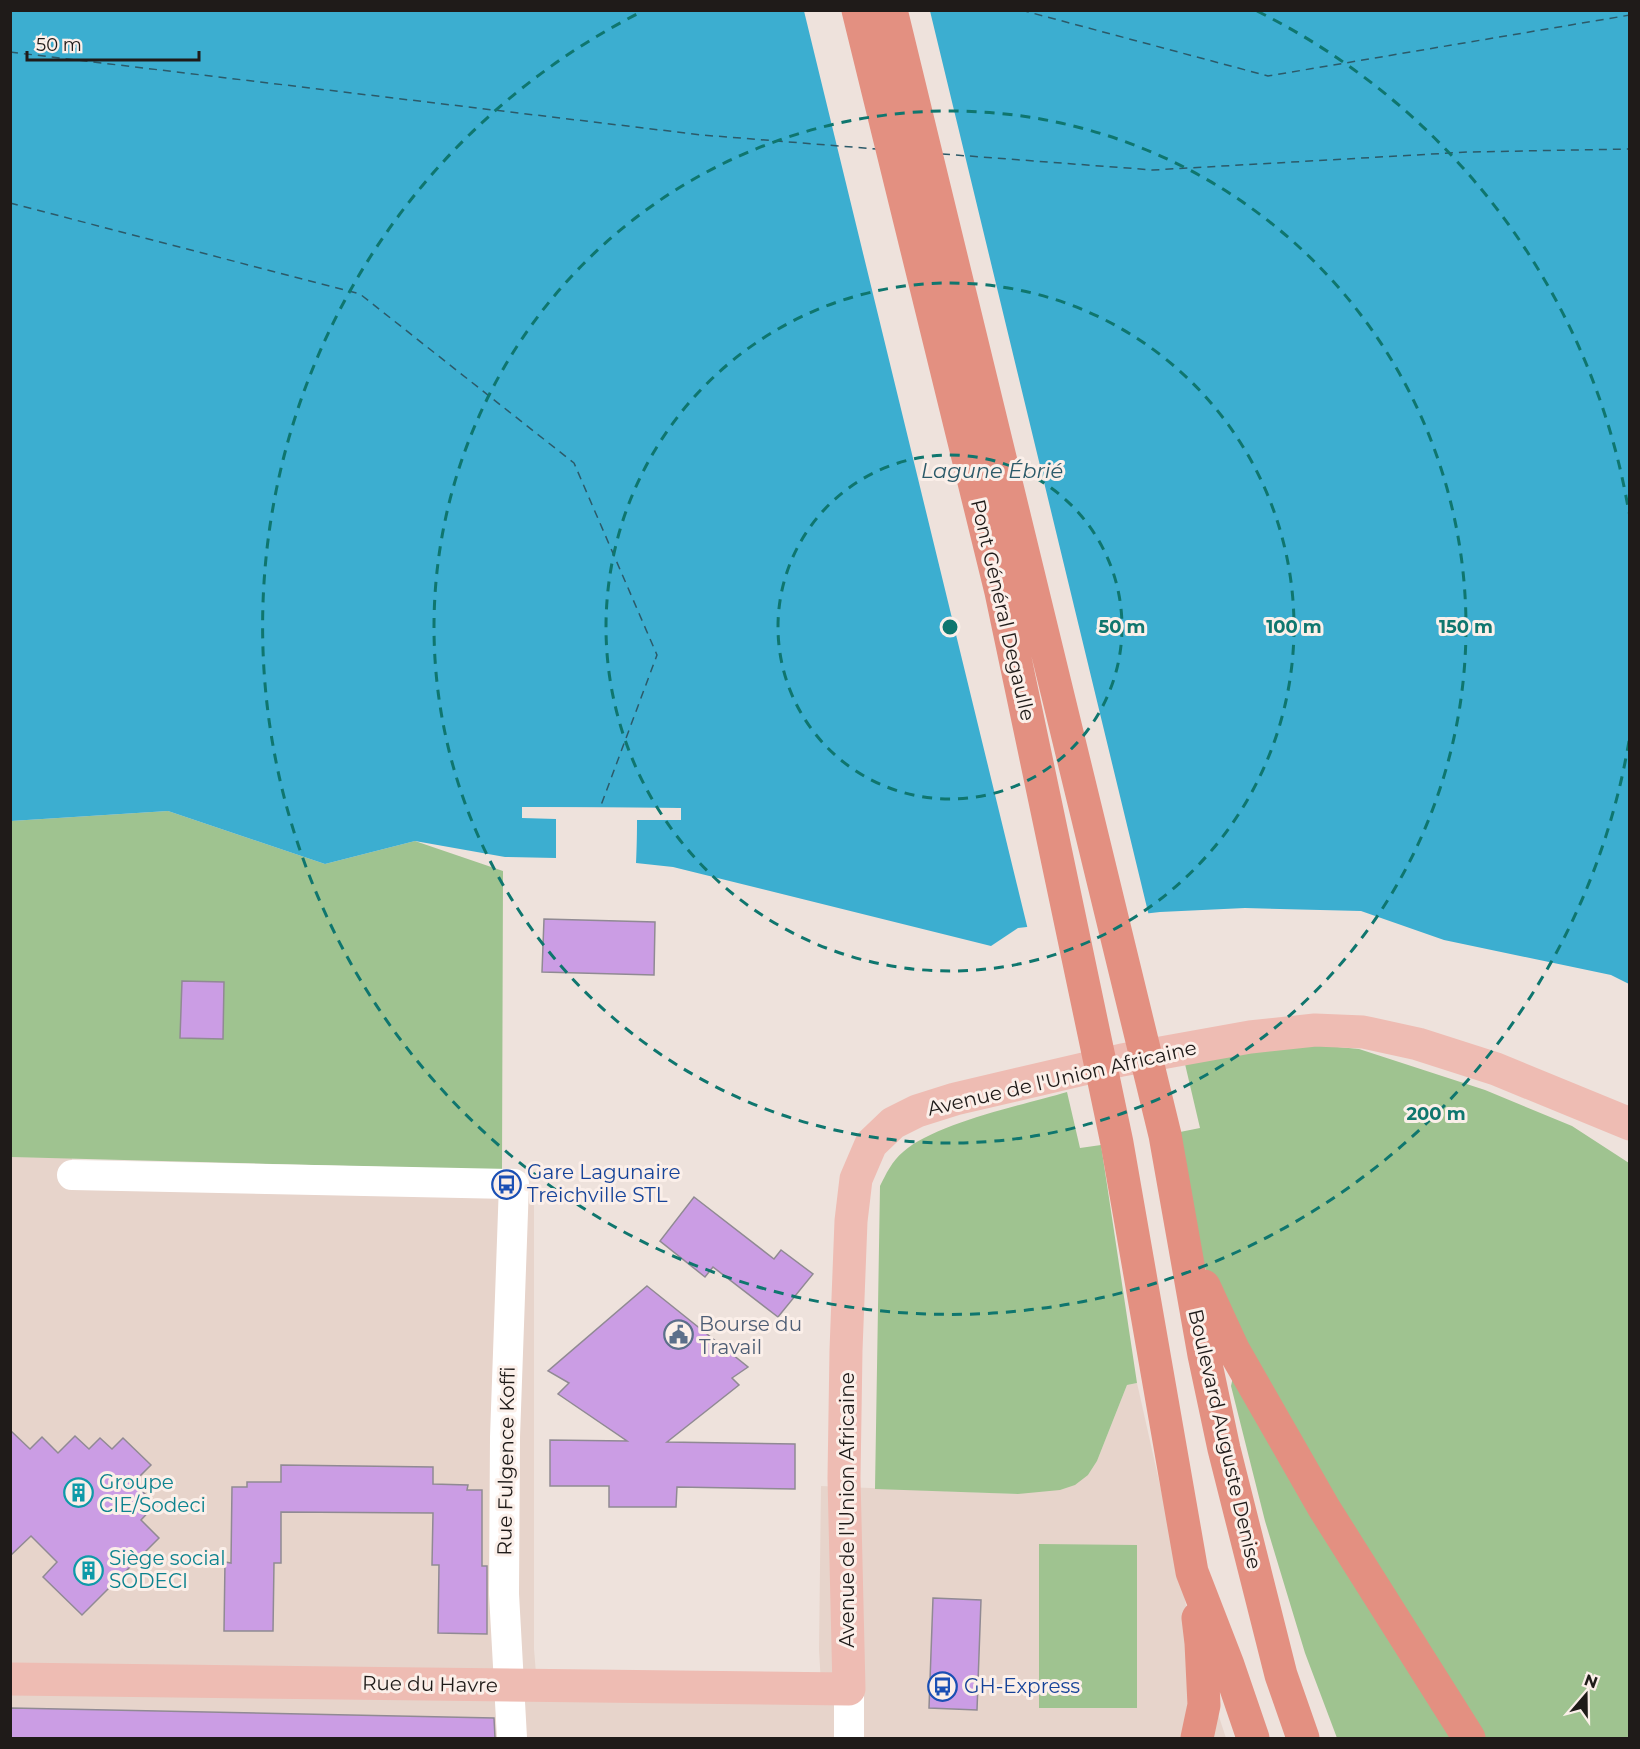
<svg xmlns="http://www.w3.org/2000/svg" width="1640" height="1749" viewBox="0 0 1640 1749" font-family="Montserrat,sans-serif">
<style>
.built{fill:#e7d4cb}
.green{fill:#9fc390}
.water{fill:#3caed0}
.pier{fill:#eee2dc}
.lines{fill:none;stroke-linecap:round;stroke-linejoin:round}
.ferry{stroke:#2c5a69;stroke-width:1.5;stroke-dasharray:8 6;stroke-linecap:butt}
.building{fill:#cb9de4;stroke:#908a93;stroke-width:1.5}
.minor{stroke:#fff;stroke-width:30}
.major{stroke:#eebcb3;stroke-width:33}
.highway{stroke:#e39081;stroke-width:33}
.ring{fill:none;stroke:#0f766e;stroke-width:3;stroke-dasharray:10 8}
.labels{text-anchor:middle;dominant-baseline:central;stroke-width:6;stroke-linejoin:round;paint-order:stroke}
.street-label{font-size:20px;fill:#1f1b19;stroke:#fbefe9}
.transit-label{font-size:20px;fill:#164399;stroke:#fbefe9;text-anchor:start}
.service-label{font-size:20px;fill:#4e5e75;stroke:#fbefe9;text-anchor:start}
.culture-label{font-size:20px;fill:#0d838f;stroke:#fbefe9;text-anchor:start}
.water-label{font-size:21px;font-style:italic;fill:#2c5a69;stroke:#fbefe9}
.centre{fill:#0f766e;stroke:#fbefe9;stroke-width:3}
.ring-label{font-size:18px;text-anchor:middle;font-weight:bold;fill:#0f766e;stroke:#fbefe9;stroke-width:6;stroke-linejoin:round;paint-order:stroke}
</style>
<rect width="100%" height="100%" fill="#eee2dc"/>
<!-- built -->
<path class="built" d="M 11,1157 L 72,1158 L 72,1182 L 492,1192 L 534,1185 L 534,1649 L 538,1698 L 822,1701 L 819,1650 L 821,1486 L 1018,1494 L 1088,1475 L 1097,1461 L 1127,1385 L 1137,1383 L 1181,1579 L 1191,1632 L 1226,1738 L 11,1738 Z"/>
<!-- green -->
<path class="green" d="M 168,811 L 325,864 L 415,841 L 503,871 L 502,1170 L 11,1157 L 11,821 Z
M 1316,1045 L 1359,1049 L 1485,1090 L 1572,1126 L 1629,1163 L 1629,1738 L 1337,1738 L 1305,1653 L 1265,1521 L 1231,1386 L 1240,1346 L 1204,1265 L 1180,1132 L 1200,1128 L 1185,1064 L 1250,1050 Z
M 1067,1092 L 1080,1148 L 1101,1145 L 1137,1383 L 1127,1385 L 1097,1461 L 1088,1475 L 1075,1485 L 1060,1490 L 1018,1494 L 875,1489 L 880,1186 C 886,1174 892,1161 903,1152 C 936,1123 1023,1105 1067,1092 Z
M 1039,1544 L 1137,1545 L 1137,1708 L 1039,1708 Z"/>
<!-- water -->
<path class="water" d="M 11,11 L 1629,11 L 1629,984 L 1611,975 L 1444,940 L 1361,911 L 1245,908 L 1160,912 L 1018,928 L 991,946 L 673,867 L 636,863 L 637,820 L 681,820 L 681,808 L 522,807 L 522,818 L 556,818 L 556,858 L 505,857 L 415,841 L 325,864 L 168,811 L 11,821 Z"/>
<!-- pier -->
<path class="pier" d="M 804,11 L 930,11 L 1149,916 L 1028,930 Z
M 522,807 L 681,808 L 681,820 L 637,820 L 636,863 L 633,863 L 634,818 L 678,817 L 678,811 L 525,810 L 525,815 L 558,817 L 559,858 L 556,858 L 556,819 L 522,818 Z"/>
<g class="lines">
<!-- ferry -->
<path class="ferry" d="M 1021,10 L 1268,76 L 1630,15
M 10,52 L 702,135 L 877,149
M 942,154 L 1153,170 L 1468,152 L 1630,149
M 10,203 L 360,294 L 574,463 L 657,655 L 600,808"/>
</g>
<!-- building -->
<path class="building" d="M 544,919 L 655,922 L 654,975 L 542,972 Z
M 182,981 L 224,982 L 223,1039 L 180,1038 Z
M 694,1197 L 774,1259 L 781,1250 L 813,1274 L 778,1317 L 713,1267 L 705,1277 L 660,1241 Z
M 647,1286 L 748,1367 L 732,1378 L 739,1385 L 667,1442 L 795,1444 L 795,1489 L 677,1487 L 676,1507 L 609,1507 L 609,1486 L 550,1486 L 550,1440 L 627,1441 L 558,1394 L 569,1383 L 548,1371 Z
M 10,1430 L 30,1449 L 42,1437 L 58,1453 L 75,1436 L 89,1449 L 100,1438 L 112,1449 L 123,1438 L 151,1465 L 133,1483 L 156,1504 L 141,1520 L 159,1538 L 82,1615 L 43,1577 L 57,1562 L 31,1536 L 10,1556 Z
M 281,1465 L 433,1467 L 433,1484 L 468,1485 L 467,1490 L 482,1490 L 482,1566 L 487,1566 L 487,1634 L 438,1633 L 439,1565 L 432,1565 L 433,1513 L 281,1512 L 281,1563 L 274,1563 L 273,1631 L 224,1631 L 225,1562 L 231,1563 L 232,1487 L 247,1487 L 247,1482 L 281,1482 Z
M 933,1598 L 981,1600 L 977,1710 L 929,1708 Z
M 11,1708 L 494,1718 L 495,1738 L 10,1738 Z"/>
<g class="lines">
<!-- minor -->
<path class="minor" d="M 72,1175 L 514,1184 L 505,1437 L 504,1594 L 512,1738
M 849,1689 L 849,1738"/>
<!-- major -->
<path class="major" d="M 10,1679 L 849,1689 L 844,1478 L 846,1350 L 851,1221 L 856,1179 L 871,1144 L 893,1123 L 917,1111 L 955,1099 L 1122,1060 L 1250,1037 L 1315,1030 L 1363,1032 L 1418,1044 L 1496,1069 L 1630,1124"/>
<!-- highway -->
<path class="highway" d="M 858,10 L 1001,592 L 1117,1143 L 1192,1572 L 1228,1665 L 1253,1738
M 891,10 L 1165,1135 L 1204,1355 L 1224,1449 L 1281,1675 L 1303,1738
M 1204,1286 L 1233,1349 L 1324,1508 L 1469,1738
M 1197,1738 L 1204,1705 L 1201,1643 L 1198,1618"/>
</g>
<!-- distance rings -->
<g class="ring">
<circle cx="950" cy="627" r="172"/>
<circle cx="950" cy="627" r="344"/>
<circle cx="950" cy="627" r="516"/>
<path d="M1629 741A688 688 0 1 1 643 11M1257 11A688 688 0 0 1 1629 513"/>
</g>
<!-- icons -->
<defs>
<symbol id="bus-ring" viewBox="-11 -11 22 22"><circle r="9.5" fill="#fbefe9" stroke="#1a4fb4" stroke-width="1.5"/><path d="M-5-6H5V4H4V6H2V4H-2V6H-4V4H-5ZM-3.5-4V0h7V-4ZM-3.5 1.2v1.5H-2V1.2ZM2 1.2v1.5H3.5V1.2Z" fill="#1a4fb4"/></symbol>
<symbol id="civic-ring" viewBox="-11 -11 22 22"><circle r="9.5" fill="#fbefe9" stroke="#5c6f8a" stroke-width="1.5"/><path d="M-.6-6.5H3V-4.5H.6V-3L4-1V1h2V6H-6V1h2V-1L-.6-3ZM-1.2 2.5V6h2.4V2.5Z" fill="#5c6f8a"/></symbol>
<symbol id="building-ring" viewBox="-11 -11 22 22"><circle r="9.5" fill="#fbefe9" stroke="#0f9aa8" stroke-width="1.5"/><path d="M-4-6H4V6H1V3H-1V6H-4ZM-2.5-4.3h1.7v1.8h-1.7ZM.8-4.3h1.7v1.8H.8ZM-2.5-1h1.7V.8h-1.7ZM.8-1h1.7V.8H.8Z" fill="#0f9aa8"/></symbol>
</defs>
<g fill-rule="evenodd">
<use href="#bus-ring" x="490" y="1168" width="33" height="33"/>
<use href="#civic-ring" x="662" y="1318" width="33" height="33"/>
<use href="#building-ring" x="62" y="1476" width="33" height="33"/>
<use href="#building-ring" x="72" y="1554" width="33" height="33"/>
<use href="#bus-ring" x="926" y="1670" width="33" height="33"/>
</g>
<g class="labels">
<!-- street labels -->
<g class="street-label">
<text transform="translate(1003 610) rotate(77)">Pont Général Degaulle</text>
<text transform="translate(1062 1078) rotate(-13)">Avenue de l'Union Africaine</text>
<text transform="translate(1225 1439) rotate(77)">Boulevard Auguste Denise</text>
<text transform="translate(506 1461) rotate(-89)">Rue Fulgence Koffi</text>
<text transform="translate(847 1510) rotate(-90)">Avenue de l'Union Africaine</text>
<text transform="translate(430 1684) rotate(1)">Rue du Havre</text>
</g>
<!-- transit labels -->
<g class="transit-label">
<text x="527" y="1172">Gare Lagunaire<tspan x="527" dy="23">Treichville STL</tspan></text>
<text x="964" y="1686">GH-Express</text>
</g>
<!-- service labels -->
<g class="service-label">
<text x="699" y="1324">Bourse du<tspan x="699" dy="23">Travail</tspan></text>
</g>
<!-- culture labels -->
<g class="culture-label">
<text x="99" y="1482">Groupe<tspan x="99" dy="23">CIE/Sodeci</tspan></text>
<text x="109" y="1558">Siège social<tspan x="109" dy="23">SODECI</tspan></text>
</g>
<!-- water labels -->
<g class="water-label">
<text x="992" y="470">Lagune Ébrié</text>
</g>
</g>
<circle cx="950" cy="627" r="9" class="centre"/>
<g class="ring-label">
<text x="1122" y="633">50 m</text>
<text x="1294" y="633">100 m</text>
<text x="1466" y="633">150 m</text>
<text x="1436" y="1120">200 m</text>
</g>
<!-- border -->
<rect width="1640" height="1749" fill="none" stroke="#1f1b19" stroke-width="24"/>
<!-- north arrow -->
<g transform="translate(1586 1695) rotate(20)" stroke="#fbefe9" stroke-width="4.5" paint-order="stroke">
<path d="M0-4.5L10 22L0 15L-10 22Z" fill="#1f1b19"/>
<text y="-9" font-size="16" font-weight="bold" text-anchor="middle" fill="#1f1b19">N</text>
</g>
<!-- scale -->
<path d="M27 51v9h172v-9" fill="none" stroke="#1f1b19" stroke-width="3"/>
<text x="36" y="51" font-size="18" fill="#1f1b19" stroke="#fbefe9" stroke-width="4.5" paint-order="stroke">50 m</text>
</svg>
